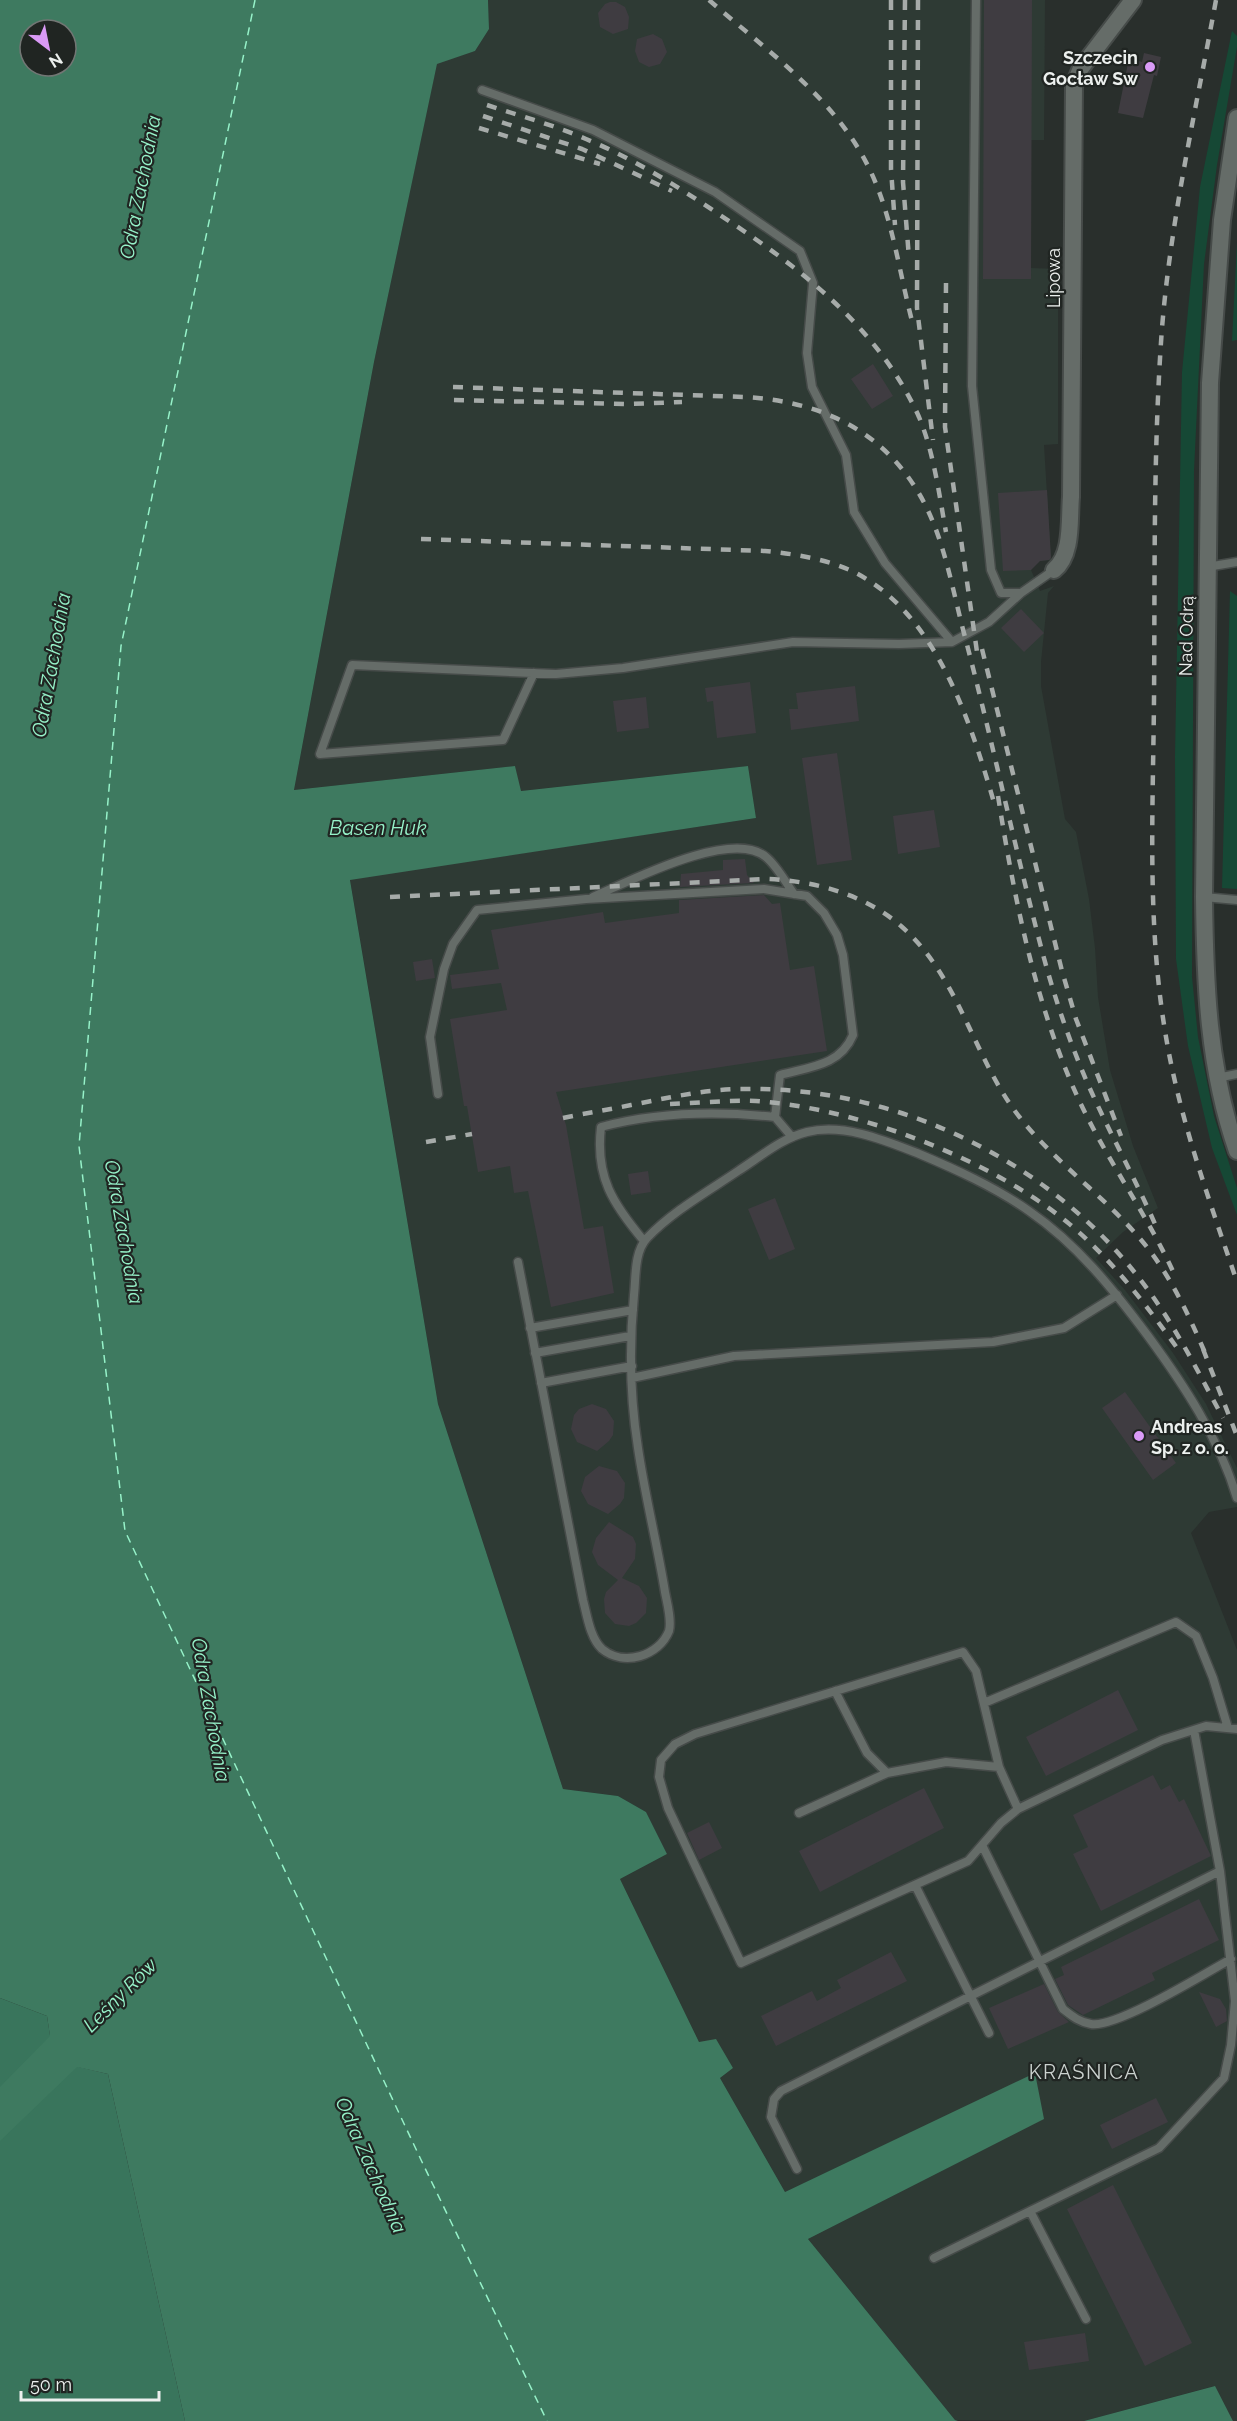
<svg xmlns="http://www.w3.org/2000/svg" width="1237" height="2421" viewBox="0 0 1237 2421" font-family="Raleway,sans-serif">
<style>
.built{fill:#2e3a34}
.green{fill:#164835}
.forest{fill:#39755c}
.water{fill:#3e7a60;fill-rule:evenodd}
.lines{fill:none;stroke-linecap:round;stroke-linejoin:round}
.ferry{stroke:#96f2c9;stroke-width:1.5;stroke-dasharray:8 6;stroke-linecap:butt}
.building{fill:#3f3c41}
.service-casing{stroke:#464b49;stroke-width:11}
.minor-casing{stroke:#464b49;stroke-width:20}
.tertiary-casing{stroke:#464b49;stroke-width:20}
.service{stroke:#656c68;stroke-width:8}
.minor{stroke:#656c68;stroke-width:16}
.tertiary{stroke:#656c68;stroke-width:16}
.rail{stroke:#a6aba9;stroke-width:4.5;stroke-dasharray:10 10;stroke-linecap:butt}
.poi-dot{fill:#da9af6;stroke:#202522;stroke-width:2}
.labels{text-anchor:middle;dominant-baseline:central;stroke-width:4.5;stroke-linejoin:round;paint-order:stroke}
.poi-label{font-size:18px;font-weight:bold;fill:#ecf0ee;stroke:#202522;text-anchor:end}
.street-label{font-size:18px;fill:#ecf0ee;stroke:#202522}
.water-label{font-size:20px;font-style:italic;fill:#96f2c9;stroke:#202522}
.neighbourhood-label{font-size:20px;letter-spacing:1.5px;fill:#cbd2cf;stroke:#202522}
</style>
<rect width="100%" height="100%" fill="#292f2c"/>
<!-- built -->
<path class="built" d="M 488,0 L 1045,0 L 1044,140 L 1031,140 L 1031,268 L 1058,269 L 1058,444 L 1044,445 L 1051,560 L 1036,561 L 1031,570 L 1040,591 L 1054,586 L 1048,593 L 1041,662 L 1041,686 L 1065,819 L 1076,832 L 1089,899 L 1095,948 L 1098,997 L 1110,1070 L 1133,1146 L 1158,1208 L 1123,1232 L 1096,1258 L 1125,1290 L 1173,1353 L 1206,1404 L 1237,1468 L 1237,1507 L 1209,1512 L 1191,1533 L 1237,1650 L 1237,2421 L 1233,2421 L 1214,2386 L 1084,2421 L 955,2420 L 808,2239 L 1043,2119 L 1035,2074 L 785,2192 L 720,2078 L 733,2068 L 699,2042 L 620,1879 L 667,1854 L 646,1812 L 618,1796 L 563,1789 L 438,1404 L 350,879 L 756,818 L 748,766 L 520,791 L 515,766 L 294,790 L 374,362 L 437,63 L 475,51 L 489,29 Z"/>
<!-- green -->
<path class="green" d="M 1232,31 L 1237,36 L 1237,47 L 1217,165 L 1204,264 L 1194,470 L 1192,977 L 1198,1037 L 1214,1116 L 1237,1188 L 1237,1215 L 1212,1148 L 1188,1046 L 1176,959 L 1175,757 L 1182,372 L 1200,187 Z
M 1237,242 L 1237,340 L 1232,341 Z
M 1230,591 L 1237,596 L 1237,889 L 1222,888 Z"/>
<!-- forest -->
<path class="forest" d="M 0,1998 L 47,2016 L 54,2061 L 108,2074 L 185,2421 L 0,2421 Z"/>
<!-- water -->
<path class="water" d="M 0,0 L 488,0 L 489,29 L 475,51 L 437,64 L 374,362 L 294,790 L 515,766 L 521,791 L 748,766 L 756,818 L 350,880 L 438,1404 L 563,1789 L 618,1796 L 646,1812 L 667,1854 L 620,1879 L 699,2042 L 716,2039 L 733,2068 L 720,2078 L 785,2192 L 1035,2073 L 1044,2119 L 808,2239 L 955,2420 L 958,2421 L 185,2421 L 108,2074 L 77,2067 L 0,2141 L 0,2087 L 50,2036 L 47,2016 L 0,1998 ZM 30,30 L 66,30 L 66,66 L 30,66 Z
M 1215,2386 L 1233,2421 L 1084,2421 Z"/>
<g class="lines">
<!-- ferry -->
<path class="ferry" d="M 255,0 L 121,646 L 79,1146 L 125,1531 L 423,2164 L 547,2421"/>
</g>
<!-- building -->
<path class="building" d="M 984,0 L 1032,0 L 1031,279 L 983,279 Z
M 610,2 L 616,2 L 625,7 L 629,17 L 628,29 L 613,34 L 600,27 L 598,13 L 605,4 Z
M 653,34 L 662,39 L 667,52 L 660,64 L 649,67 L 639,62 L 635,51 L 637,39 Z
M 1144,53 L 1161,57 L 1157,76 L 1154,75 L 1143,118 L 1118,113 L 1129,58 L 1142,62 Z
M 873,364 L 893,396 L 872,409 L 851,379 Z
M 1047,490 L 1051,558 L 1049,560 L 1040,561 L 1031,570 L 1003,571 L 998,493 Z
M 1021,609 L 1044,633 L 1024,652 L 1001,628 Z
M 750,682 L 756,733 L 717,738 L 713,701 L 707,702 L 705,688 Z
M 855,686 L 859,721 L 791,730 L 789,709 L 798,709 L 796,693 Z
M 646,697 L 649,728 L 617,732 L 613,701 Z
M 837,753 L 852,860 L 817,865 L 802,758 Z
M 934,810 L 940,847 L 898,854 L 893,816 Z
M 745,859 L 747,875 L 754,883 L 680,887 L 681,874 L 723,870 L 723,860 Z
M 764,895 L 772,904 L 780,903 L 790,970 L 814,966 L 827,1051 L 556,1092 L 566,1125 L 584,1229 L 603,1226 L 614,1293 L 551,1307 L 528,1191 L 514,1193 L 510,1166 L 478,1172 L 467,1106 L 464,1106 L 450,1019 L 507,1010 L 501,983 L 452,989 L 450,975 L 499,969 L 491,930 L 603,912 L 605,923 L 679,913 L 679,900 Z
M 432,959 L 435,978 L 416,981 L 413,962 Z
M 648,1171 L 651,1192 L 631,1195 L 628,1174 Z
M 775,1198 L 795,1249 L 769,1260 L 748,1209 Z
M 1125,1392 L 1176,1463 L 1153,1480 L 1102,1408 Z
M 592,1404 L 606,1409 L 614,1421 L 613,1435 L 609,1441 L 597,1451 L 577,1442 L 571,1429 L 574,1415 L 579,1409 Z
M 599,1466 L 617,1471 L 625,1483 L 624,1498 L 620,1504 L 608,1514 L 588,1504 L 581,1491 L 585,1477 Z
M 609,1522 L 633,1537 L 636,1544 L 635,1559 L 622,1578 L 639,1586 L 647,1598 L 646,1613 L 636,1623 L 629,1626 L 615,1624 L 605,1613 L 604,1599 L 606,1592 L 618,1580 L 598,1565 L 592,1552 L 596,1538 Z
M 1118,1690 L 1138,1730 L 1046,1776 L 1026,1737 Z
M 1153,1775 L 1161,1790 L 1170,1785 L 1179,1802 L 1184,1799 L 1211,1856 L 1101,1911 L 1073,1854 L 1088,1847 L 1073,1815 Z
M 924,1788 L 944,1828 L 820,1892 L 799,1851 Z
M 709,1822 L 722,1848 L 699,1860 L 687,1833 Z
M 1199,1899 L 1219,1940 L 1152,1973 L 1155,1980 L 1083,2015 L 1068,2005 L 1055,1979 L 1064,1975 L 1061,1967 Z
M 891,1952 L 907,1981 L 776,2046 L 761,2016 L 812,1991 L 817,2001 L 841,1988 L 837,1980 Z
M 1044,1984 L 1058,2012 L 1069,2022 L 1008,2049 L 989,2008 Z
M 1199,1992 L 1220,1999 L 1226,2009 L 1227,2021 L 1216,2027 Z
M 1156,2098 L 1168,2122 L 1112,2149 L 1100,2125 Z
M 1113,2185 L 1192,2343 L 1145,2366 L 1067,2209 Z
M 1085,2333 L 1089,2361 L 1029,2370 L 1024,2342 Z"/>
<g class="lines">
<defs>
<path id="service" d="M 976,0 L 972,386 L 991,570 L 1001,593 L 1021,593 L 1054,570
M 482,90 L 593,130 L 715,192 L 800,251 L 813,283 L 807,353 L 812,387 L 846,455 L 854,512 L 885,563 L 952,642
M 1207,567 L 1237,562
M 534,673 L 503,740 L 320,754 L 352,665 L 556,674 L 623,668 L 793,642 L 899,644 L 952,642 L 989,622 L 1021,593
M 593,897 C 630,881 732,828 766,857 C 777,866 786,883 794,894
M 1204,897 L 1237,900
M 1217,1078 L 1237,1074
M 438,1094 L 430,1037 L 444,969 L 453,944 L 477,910 L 586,899 L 764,889 L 807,896 L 824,913 L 837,935 L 843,955 L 853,1035 C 840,1066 809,1067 780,1075 L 775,1117
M 644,1241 C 613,1204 595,1177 601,1127 C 657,1112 718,1111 775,1117 L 792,1137
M 518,1262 L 583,1600 C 587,1615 590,1638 602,1649 C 624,1667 659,1656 669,1631 C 672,1620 667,1603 665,1592 C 657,1543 645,1496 638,1448 C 630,1397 629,1346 634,1295 C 636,1277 634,1252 647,1238 C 673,1211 707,1192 738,1171 C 760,1157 782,1138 807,1132 C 843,1123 884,1140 917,1153 C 955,1169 995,1187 1029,1211 C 1077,1244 1113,1289 1148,1336 C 1184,1385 1219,1438 1237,1498
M 530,1328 L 633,1310
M 535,1353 L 630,1336
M 632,1378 L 734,1356 L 993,1342 L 1064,1328 L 1117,1295
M 541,1383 L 632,1366
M 835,1691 L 867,1753 L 887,1773
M 984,1703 L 1176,1622 L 1196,1636 L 1213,1678 L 1228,1728
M 1018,1809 L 999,1767 L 976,1671 L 963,1652 L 695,1734 L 675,1744 L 661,1760 L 659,1777 L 668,1808 L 741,1963 L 968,1861 L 1001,1823 L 1018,1809 L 1162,1740 L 1206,1726 L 1237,1729
M 799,1813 L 887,1773 L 946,1762 L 999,1767
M 982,1845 L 1063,2009 C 1072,2016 1079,2022 1091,2024 C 1117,2028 1204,1974 1231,1959
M 915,1885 L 989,2033
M 797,2169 L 771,2117 L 774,2099 L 781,2091 L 1220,1871
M 1030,2211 L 1086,2319
M 934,2258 L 1159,2148 L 1224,2078 L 1231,2045 L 1235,2001 L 1220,1871 L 1194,1730"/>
<path id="minor" d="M 1054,570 C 1073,555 1069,519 1071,497 L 1074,85 L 1081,68 L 1133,0"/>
<path id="tertiary" d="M 1237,118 L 1222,220 L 1210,383 L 1204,897 C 1205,984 1208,1068 1237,1151"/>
</defs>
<!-- service casing -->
<use href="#service" class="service-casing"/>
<!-- minor casing -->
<use href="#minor" class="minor-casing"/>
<!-- tertiary casing -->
<use href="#tertiary" class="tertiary-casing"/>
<!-- service -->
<use href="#service" class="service"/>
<!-- minor -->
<use href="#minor" class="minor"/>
<!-- tertiary -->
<use href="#tertiary" class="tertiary"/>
<!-- rail -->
<path class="rail" d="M 709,0 C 766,50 835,98 869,168 C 892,215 899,271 912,321
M 891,0 L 891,169 L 895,225
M 905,0 L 903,182 L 909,258
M 918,0 L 917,308 L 933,440
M 1216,0 C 1196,109 1171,218 1162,328 C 1153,451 1155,576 1154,700 C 1153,810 1147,922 1165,1031 C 1179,1118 1209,1199 1237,1282
M 487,105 C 520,116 554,125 586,139 C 634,159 677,186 720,215 C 799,267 879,328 919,417 C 934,453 939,494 946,532
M 483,116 L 582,149 L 672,191
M 479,128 L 600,164
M 946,283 L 945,427 L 978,659
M 453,387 L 745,397 C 813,401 874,425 913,484 C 943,528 951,585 965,637 C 992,740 1014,844 1041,947 C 1053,993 1068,1038 1087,1082 C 1108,1130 1134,1176 1155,1224
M 454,400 L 628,404 L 682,402
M 421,539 L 765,551 C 795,554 827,559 854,572 C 937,614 971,723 995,806
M 982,649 L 1062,971 L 1076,1019 L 1121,1136
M 998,796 C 1014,897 1035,1004 1078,1098 C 1107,1161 1148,1215 1176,1278
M 390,897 L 767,879 C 815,881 864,894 901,926 C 957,975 971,1048 1012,1107 C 1046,1155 1096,1189 1135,1233 C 1167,1268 1187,1311 1206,1355
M 670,1104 C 698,1103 727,1100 756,1101 C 857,1108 988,1158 1067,1222 C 1111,1258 1147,1306 1180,1352
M 563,1118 C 586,1113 608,1110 631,1105 C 668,1098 705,1089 743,1089 C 894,1086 1047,1159 1139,1278 C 1173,1321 1197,1370 1223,1418
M 426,1142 L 472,1134
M 1203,1349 L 1237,1436"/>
</g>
<!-- markers -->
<g class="poi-dot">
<circle cx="1150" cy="67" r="6"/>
<circle cx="1139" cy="1436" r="6"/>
</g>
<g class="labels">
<!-- poi labels -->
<g class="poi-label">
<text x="1138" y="57">Szczecin<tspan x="1138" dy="21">Gocław Sw</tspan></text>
<text x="1151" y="1426" text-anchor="start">Andreas<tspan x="1151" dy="21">Sp. z o. o.</tspan></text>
</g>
<!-- street labels -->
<g class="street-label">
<text transform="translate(1053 278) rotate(-90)">Lipowa</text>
<text transform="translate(1186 636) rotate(-89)">Nad Odrą</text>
</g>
<!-- water labels -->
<g class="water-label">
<text transform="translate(140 187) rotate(-79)">Odra Zachodnia</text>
<text transform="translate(51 665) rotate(-80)">Odra Zachodnia</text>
<text x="378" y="828">Basen Huk</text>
<text transform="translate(124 1232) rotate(80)">Odra Zachodnia</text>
<text transform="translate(211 1710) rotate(80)">Odra Zachodnia</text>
<text transform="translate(120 1995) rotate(-45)">Leśny Rów</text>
<text transform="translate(371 2165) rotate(66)">Odra Zachodnia</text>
</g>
<!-- neighbourhood labels -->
<g class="neighbourhood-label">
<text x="1084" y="2072">KRAŚNICA</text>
</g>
</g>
<!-- north arrow -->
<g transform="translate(48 48) rotate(148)"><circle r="28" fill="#202522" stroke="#727674" stroke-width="1.5"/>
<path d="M0-4.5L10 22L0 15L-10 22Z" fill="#da9af6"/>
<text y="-9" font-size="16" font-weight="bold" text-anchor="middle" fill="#ecf0ee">N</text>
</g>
<!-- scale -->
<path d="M21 2391v9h138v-9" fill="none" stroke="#ecf0ee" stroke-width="3"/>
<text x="30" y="2391" font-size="18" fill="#ecf0ee" stroke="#202522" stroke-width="4.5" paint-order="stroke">50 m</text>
</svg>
